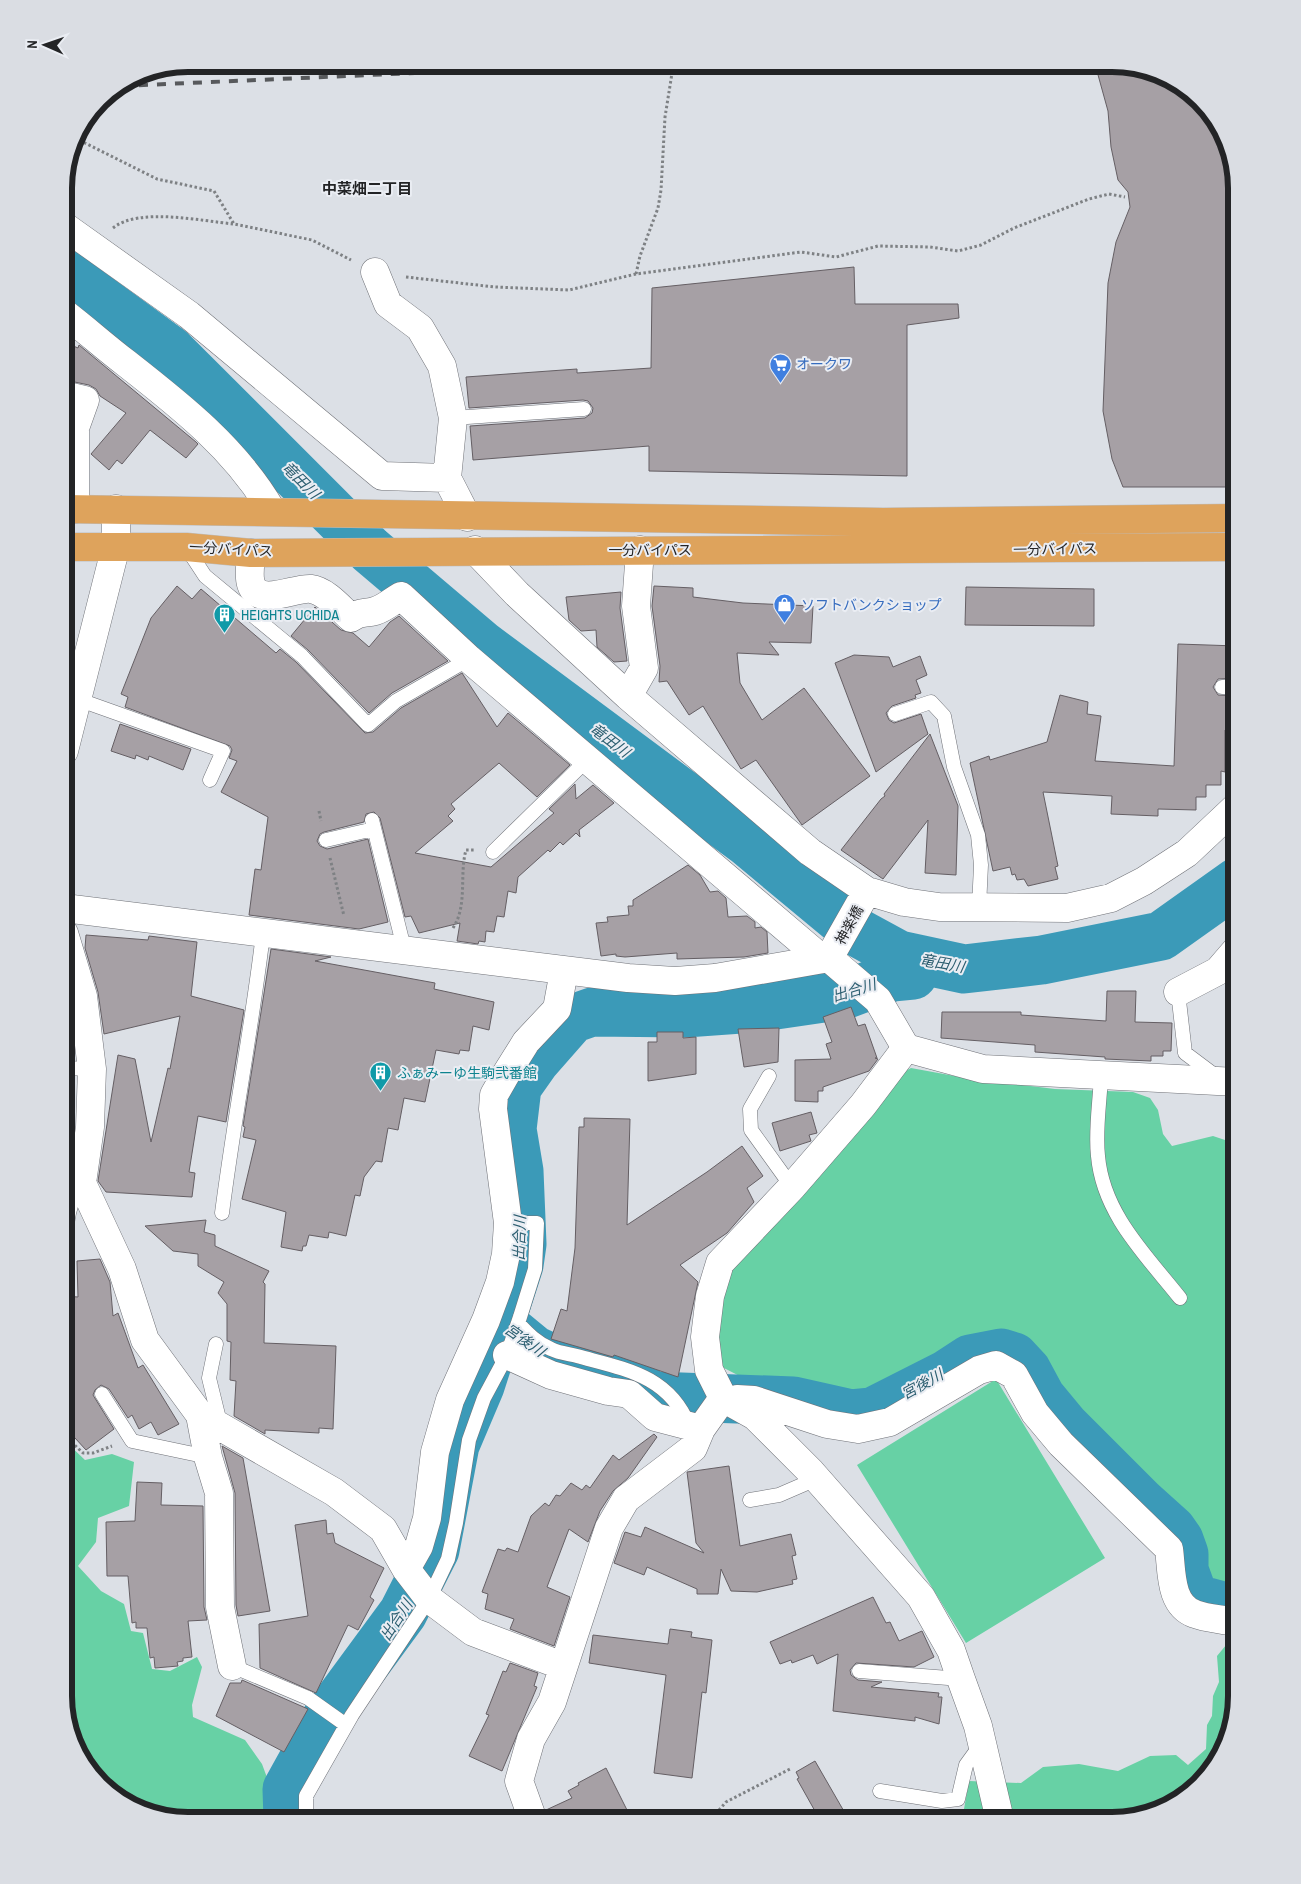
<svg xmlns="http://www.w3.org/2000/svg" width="1301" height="1884" viewBox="0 0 1301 1884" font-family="'Archivo Narrow','Noto Sans JP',sans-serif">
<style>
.green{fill:#67d1a5}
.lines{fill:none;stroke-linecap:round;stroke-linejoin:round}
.river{stroke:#3b9ab8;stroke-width:49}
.building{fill:#a6a0a5;stroke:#655f64}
.service-casing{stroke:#707278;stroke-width:15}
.minor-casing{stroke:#707278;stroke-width:29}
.tertiary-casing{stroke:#707278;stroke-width:29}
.trunk-casing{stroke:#bdbdbe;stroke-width:29}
.path{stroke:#7e8184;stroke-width:3;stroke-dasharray:2.5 2.5;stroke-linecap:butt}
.service{stroke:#fff;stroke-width:14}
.minor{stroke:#fff;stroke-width:28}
.tertiary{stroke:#fff;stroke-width:28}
.trunk{stroke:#dea35c;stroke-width:28}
.rail{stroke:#57595c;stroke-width:4;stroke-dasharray:9 9;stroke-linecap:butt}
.labels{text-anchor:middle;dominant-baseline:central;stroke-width:4;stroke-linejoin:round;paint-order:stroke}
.shop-label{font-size:14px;fill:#366cbe;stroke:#eaedf3;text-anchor:start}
.street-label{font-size:14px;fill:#232426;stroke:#eaedf3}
.culture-label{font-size:14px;fill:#0d838f;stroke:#eaedf3;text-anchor:start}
.neighbourhood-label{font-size:15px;font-weight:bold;fill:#232426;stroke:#eaedf3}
.water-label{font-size:15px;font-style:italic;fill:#2c5e70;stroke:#eaedf3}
.rim{fill:none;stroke:#232426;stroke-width:6}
</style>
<rect width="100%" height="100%" fill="#dce0e6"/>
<!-- green -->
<path class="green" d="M 911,1068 L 971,1079 L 1055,1089 L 1133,1092 L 1150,1098 L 1158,1110 L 1163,1134 L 1172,1146 L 1213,1136 L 1237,1144 L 1237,1605 L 1200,1595 L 1191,1585 L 1191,1553 L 1181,1531 L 1096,1452 L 1051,1402 L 1030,1360 L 1002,1345 L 974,1351 L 871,1407 L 841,1407 L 811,1395 L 783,1393 L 759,1386 L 722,1367 L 717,1338 L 722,1287 L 740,1254 L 898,1075 Z
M 996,1379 L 1105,1558 L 966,1643 L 857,1465 Z
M 64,1440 L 85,1460 L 112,1454 L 134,1462 L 129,1506 L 98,1518 L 96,1542 L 78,1566 L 101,1591 L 124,1604 L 131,1631 L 143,1633 L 152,1669 L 170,1671 L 197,1657 L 202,1667 L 192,1705 L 193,1717 L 245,1740 L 262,1764 L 272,1791 L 271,1820 L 180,1820 L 126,1803 L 80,1758 L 64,1696 Z
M 1236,1633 L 1237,1696 L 1220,1758 L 1175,1804 L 1113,1820 L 962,1820 L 969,1781 L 1021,1783 L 1043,1767 L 1079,1764 L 1118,1771 L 1150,1756 L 1176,1755 L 1188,1765 L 1206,1749 L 1207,1725 L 1212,1716 L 1213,1696 L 1219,1682 L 1217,1656 Z"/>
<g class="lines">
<!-- river -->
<path class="river" d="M 64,273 L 170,350 L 370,550 L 482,645 L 746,841 L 853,930 L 899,955 L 964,969 L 1042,960 L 1161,936 L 1237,882
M 500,1322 L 534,1350 L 571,1367 L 628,1380 L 654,1396 L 793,1401 L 851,1414 L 872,1412 L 947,1374 L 970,1359 L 1001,1353 L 1014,1357 L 1027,1371 L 1041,1397 L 1065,1426 L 1142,1503 L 1172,1530 L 1179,1540 L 1184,1554 L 1184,1570 L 1192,1592 L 1200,1600 L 1237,1610
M 288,1820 L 287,1789 L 328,1715 L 403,1613 L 435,1550 L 455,1445 L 480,1386 L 519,1265 L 522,1244 L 519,1171 L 512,1129 L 517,1087 L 536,1060 L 572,1019 L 592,1012 L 685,1013 L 755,1008 L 844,995 L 892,977 L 913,975"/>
</g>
<!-- building -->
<path class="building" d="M 1095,64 L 1121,64 L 1175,81 L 1221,126 L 1237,188 L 1237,487 L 1123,487 L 1112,459 L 1103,411 L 1108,283 L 1116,242 L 1130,207 L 1128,192 L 1118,180 L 1111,147 L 1108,111 Z
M 854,267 L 855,304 L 958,304 L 959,318 L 907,325 L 907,476 L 649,471 L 649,446 L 473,460 L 470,426 L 585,418 L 592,413 L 593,408 L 588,401 L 583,400 L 469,408 L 466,377 L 577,369 L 577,373 L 651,368 L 652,288 Z
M 64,342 L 78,348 L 79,345 L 196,442 L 198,444 L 186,458 L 150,430 L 122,464 L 117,460 L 109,470 L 91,454 L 126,413 L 100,396 L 96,389 L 89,385 L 65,380 Z
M 177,586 L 192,599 L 201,589 L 276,653 L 280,649 L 296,662 L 365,733 L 373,732 L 401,708 L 462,673 L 497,727 L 508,713 L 570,765 L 537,797 L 499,763 L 451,804 L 455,809 L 448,816 L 453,821 L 415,853 L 491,867 L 554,813 L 549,809 L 575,784 L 576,799 L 593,785 L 614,803 L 579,830 L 580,837 L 576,833 L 563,845 L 560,842 L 550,852 L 548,850 L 518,877 L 516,893 L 508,891 L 504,917 L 497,916 L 494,932 L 486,931 L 485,942 L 479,941 L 478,944 L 457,941 L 460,923 L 419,933 L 411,916 L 405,917 L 380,818 L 374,812 L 366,814 L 364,822 L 324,832 L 320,834 L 317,841 L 320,846 L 327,849 L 368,839 L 388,922 L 359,929 L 249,915 L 255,869 L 261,870 L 268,817 L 221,792 L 237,761 L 229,758 L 232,750 L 230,746 L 125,707 L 128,697 L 121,694 L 151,618 Z
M 654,586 L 693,588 L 693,597 L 743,603 L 813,606 L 811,643 L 769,642 L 779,655 L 737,653 L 740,683 L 762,720 L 804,688 L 870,776 L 802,825 L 756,760 L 741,769 L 703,706 L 689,715 L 667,681 L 659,682 L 660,666 L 652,606 Z
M 966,587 L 1094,589 L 1094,626 L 965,625 Z
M 621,592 L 620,608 L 627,661 L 614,662 L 597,647 L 596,630 L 581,631 L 569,620 L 566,597 Z
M 315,607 L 341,630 L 353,633 L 369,647 L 390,622 L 399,616 L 448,661 L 392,693 L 369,713 L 308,650 L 291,636 Z
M 1178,644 L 1237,646 L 1237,678 L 1218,679 L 1213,687 L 1218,695 L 1237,696 L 1237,730 L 1225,730 L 1225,772 L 1221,771 L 1221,785 L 1206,785 L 1206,797 L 1196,797 L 1196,810 L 1158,809 L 1158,816 L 1111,814 L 1112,796 L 1043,792 L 1058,866 L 1055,867 L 1058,879 L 1028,886 L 1024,879 L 1017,880 L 1015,874 L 1012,875 L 1010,867 L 993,871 L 970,763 L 989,756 L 990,760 L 1047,742 L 1060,695 L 1088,702 L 1087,714 L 1101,716 L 1095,761 L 1174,766 Z
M 854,655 L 889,657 L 893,667 L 920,656 L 927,675 L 916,680 L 921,693 L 915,695 L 916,698 L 892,706 L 886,713 L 889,720 L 894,723 L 921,714 L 928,734 L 876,772 L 835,663 Z
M 120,724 L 191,749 L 183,770 L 149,756 L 148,760 L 136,755 L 135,759 L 111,751 Z
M 930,734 L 958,806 L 956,875 L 925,873 L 928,820 L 883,879 L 841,850 L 881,799 L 885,796 L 884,794 Z
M 688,865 L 700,875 L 710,892 L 718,891 L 726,898 L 728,917 L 747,916 L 755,922 L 755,928 L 761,927 L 767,932 L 768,953 L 744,957 L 677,959 L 677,953 L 625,957 L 616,956 L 616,954 L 601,956 L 596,923 L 608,922 L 607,917 L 629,915 L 628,906 L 633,906 L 633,900 Z
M 86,935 L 148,940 L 149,936 L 197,942 L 191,996 L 244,1010 L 226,1122 L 198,1116 L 189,1172 L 195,1173 L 192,1197 L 106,1192 L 98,1181 L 118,1055 L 135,1059 L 151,1142 L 168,1068 L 170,1069 L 180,1016 L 104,1034 L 98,992 L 85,948 Z
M 271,949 L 331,957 L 315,961 L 435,983 L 434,989 L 494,1002 L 489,1030 L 473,1026 L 469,1051 L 460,1050 L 459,1054 L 436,1050 L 425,1102 L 404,1098 L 398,1130 L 388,1128 L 382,1162 L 376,1161 L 364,1177 L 360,1196 L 355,1195 L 346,1236 L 329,1232 L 328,1238 L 309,1235 L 306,1246 L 303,1246 L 302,1251 L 281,1247 L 286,1212 L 242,1199 L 256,1140 L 243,1137 L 245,1127 L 243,1126 Z
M 1107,991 L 1136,991 L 1135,1022 L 1172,1023 L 1171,1051 L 1163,1051 L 1163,1056 L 1151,1056 L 1151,1061 L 1105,1059 L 1105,1057 L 1035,1052 L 1035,1045 L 941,1038 L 942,1012 L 1021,1012 L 1021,1015 L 1106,1021 Z
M 851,1007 L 858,1026 L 865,1024 L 877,1058 L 875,1058 L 878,1059 L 869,1071 L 823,1087 L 823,1091 L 818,1091 L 818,1102 L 795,1101 L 795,1060 L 831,1059 L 826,1044 L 832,1042 L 823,1017 Z
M 779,1028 L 778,1062 L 744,1067 L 738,1029 Z
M 657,1032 L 683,1032 L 683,1038 L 696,1037 L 696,1074 L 648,1081 L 648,1042 L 657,1042 Z
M 811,1112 L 817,1133 L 809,1135 L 811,1141 L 780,1151 L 772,1123 Z
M 584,1118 L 630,1119 L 627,1225 L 707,1172 L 742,1146 L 763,1176 L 747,1188 L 754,1202 L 734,1225 L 727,1233 L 680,1265 L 698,1282 L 678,1377 L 614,1355 L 613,1357 L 551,1339 L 561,1309 L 567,1311 L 575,1248 L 579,1127 L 584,1127 Z
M 206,1220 L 204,1232 L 215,1235 L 215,1246 L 269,1271 L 263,1282 L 265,1284 L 264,1343 L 336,1346 L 333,1429 L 319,1428 L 319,1433 L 265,1430 L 265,1434 L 234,1416 L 236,1381 L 230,1380 L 231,1342 L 227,1341 L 227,1304 L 218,1293 L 224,1282 L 198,1266 L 198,1254 L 173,1251 L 145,1226 Z
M 100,1259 L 110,1282 L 113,1316 L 118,1313 L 138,1368 L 143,1365 L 179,1424 L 158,1435 L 151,1422 L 139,1429 L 132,1415 L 128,1418 L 109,1389 L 101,1385 L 95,1390 L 93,1395 L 114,1429 L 86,1450 L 64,1426 L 64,1296 L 78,1297 L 77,1261 Z
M 654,1434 L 657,1437 L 628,1478 L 613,1491 L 600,1511 L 588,1542 L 569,1529 L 547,1587 L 570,1597 L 554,1646 L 510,1629 L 514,1619 L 485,1609 L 488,1594 L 482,1592 L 498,1549 L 505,1551 L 507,1548 L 518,1552 L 531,1516 L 545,1503 L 549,1506 L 556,1495 L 560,1496 L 571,1483 L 582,1490 L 586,1485 L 590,1488 L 613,1455 L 619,1460 Z
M 222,1446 L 243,1458 L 270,1611 L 238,1616 L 236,1605 L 235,1493 Z
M 729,1466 L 740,1546 L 791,1534 L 796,1555 L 792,1556 L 797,1579 L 792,1580 L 793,1584 L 757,1592 L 731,1591 L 721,1569 L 718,1594 L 697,1594 L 697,1589 L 647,1567 L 644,1575 L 614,1563 L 625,1532 L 641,1537 L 645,1527 L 704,1553 L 696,1543 L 687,1472 Z
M 137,1482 L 162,1483 L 161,1505 L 203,1506 L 204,1607 L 207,1620 L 188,1621 L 192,1657 L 183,1658 L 183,1661 L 177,1662 L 178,1666 L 155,1668 L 154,1657 L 150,1658 L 147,1628 L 136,1628 L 136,1622 L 132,1623 L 128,1576 L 107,1576 L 106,1522 L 135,1521 Z
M 326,1520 L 327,1534 L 333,1533 L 335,1543 L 384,1568 L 370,1597 L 374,1600 L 358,1630 L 348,1625 L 316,1693 L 260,1668 L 259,1624 L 308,1616 L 295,1525 Z
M 873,1597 L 886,1623 L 890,1622 L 899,1641 L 922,1631 L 934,1657 L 914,1667 L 856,1663 L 850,1670 L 851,1675 L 858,1680 L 882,1682 L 871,1687 L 939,1693 L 938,1697 L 942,1697 L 939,1724 L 915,1717 L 915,1721 L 833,1711 L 838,1654 L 817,1664 L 813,1655 L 792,1663 L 791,1660 L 780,1664 L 770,1642 Z
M 670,1629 L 692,1632 L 691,1637 L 712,1640 L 706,1693 L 702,1692 L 692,1778 L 654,1773 L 666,1675 L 589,1663 L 593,1635 L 668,1644 Z
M 510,1663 L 538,1673 L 534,1686 L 537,1687 L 502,1771 L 469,1756 L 489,1715 L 486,1714 L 503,1671 L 506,1672 Z
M 242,1680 L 308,1709 L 284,1752 L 216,1716 L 230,1683 L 241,1683 Z
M 815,1761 L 849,1820 L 820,1820 L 797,1779 L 799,1778 L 796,1772 Z
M 606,1768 L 632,1820 L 548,1820 L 546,1810 L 572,1798 L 568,1791 L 579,1785 L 578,1783 Z"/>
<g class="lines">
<defs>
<path id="service" d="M 453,418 L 584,409
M 186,547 L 205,576 L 302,656 L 368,725 L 396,701 L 469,659
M 64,665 L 82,680
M 1222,687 L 1237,687
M 77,699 L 223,751 L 210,780
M 895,714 L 931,702 L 944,716 L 954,767 L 978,835 L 981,865 L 979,907
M 372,820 L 405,952
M 326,840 L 374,829
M 493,852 L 588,759
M 1178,992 L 1185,1053 L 1217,1077
M 64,1001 L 83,996
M 64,1068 L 92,1069
M 1101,1075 C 1100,1102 1095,1130 1098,1156 C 1103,1214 1146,1255 1180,1298
M 769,1076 L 750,1109 L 751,1130 L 792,1187
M 222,1213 C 234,1119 252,1027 263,934
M 64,1258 C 67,1228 65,1209 82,1183
M 518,1323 C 528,1334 537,1343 551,1349 C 559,1353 569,1354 577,1356 C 624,1369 669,1375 689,1426
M 216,1344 L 209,1378 L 221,1427
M 102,1394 L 132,1441 L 208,1457
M 750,1500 L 779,1495 L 816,1479
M 232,1666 L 308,1698 L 346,1725
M 859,1671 L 961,1679
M 880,1791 L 942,1801 L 958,1799 L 966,1765 L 982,1743
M 306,1820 L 306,1796 L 352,1715 L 429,1599 L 448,1559 L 456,1523 L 469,1440 L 484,1398 L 507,1355 L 520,1317 L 535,1269 L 537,1223 L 508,1223"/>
<path id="minor" d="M 64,226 L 189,315 L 382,476 L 447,478 L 467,517
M 375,272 L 388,304 L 420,328 L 442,366 L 453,418 L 447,478
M 64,313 C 85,329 105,347 126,363 C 181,406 237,450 272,511
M 64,395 L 85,400 L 75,428 L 75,509
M 475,550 L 517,594 L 628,696 L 810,852 L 867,891 L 904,902 L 939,907 L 1067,908 L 1111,898 L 1144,881 L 1187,853 L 1237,806
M 251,553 C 251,562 248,575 251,584 C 258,608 295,587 311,589 C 326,591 340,608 351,618 C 360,611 365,614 375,611 C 385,608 392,601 401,596 L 469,659 L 821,958
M 628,696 L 644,668 L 636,606 L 640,550
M 64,751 L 116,546 L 116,509
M 64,933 L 83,996 L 92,1069 L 90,1127 L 82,1183 L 122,1269 L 145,1340 L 200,1415 L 334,1492 L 383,1529 L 406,1569 L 429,1599 L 473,1632 L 563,1666
M 829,958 L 867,891
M 1178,992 L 1218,971 L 1237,949
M 906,1048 L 863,1105 L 792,1187 L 720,1263 L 710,1296 L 705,1337 L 709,1370 L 723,1398 L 755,1416 L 811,1472 L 921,1597 L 951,1650 L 961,1679 L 978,1726 L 1000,1820
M 507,1355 L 551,1375 L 608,1391 L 629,1394 L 655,1417 L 701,1429
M 737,1399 L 754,1400 L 827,1424 L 858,1429 L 890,1422 L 979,1370 L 996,1365 L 1014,1375 L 1035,1413 L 1061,1444 L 1169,1549 C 1172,1570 1169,1605 1195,1614 C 1208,1619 1224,1619 1237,1623
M 200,1415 L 208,1457 L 219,1493 L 220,1607 L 232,1666
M 406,1569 L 419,1546 L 427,1518 L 435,1452 L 450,1400 L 486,1320 L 500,1282 L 506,1254 L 508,1223 L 493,1109 L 494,1095 L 506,1074 L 526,1042 L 557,1009 L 564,971
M 533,1820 L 519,1781 L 531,1739 L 552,1702 L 609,1528 L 626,1499 L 693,1448 L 701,1429 L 723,1398"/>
<path id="tertiary" d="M 64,908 L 628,978 L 675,981 L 715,978 L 829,958 L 878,1000 L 906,1048 L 983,1069 L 1237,1082"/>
<path id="trunk" d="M 64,509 L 884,522 L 1237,518
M 64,547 L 186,547 L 251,553 L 1237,547"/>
</defs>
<!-- service casing -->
<use href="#service" class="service-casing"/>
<!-- minor casing -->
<use href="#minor" class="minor-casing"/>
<!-- tertiary casing -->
<use href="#tertiary" class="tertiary-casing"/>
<!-- trunk casing -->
<use href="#trunk" class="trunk-casing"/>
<!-- path -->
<path class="path" d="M 75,138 L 157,179 L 214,191 L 234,224 L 312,240 L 351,260
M 113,228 C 139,207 201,221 234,224
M 636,274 L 640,256 L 658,208 L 661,190 L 665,117 L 673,67
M 406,277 L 495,287 L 569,290 L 636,274 L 801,252 L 836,257 L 878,246 L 930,247 L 958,251 L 981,245 L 1014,228 L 1089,199 L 1109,194 L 1125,197
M 319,811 L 321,821
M 330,858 L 344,916
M 453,928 C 468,905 459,875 466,850 L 474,850
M 64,1435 L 83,1453 L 93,1453 L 112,1446
M 718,1820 L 719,1810 L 726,1802 L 790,1769"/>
<!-- service -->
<use href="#service" class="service"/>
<!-- minor -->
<use href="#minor" class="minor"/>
<!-- tertiary -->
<use href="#tertiary" class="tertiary"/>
<!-- trunk -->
<use href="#trunk" class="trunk"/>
<!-- rail -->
<path class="rail" d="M 145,72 L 308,64
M 121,86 L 415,73 L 541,64"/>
</g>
<!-- icons -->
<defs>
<symbol id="supermarket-pin" viewBox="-11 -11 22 30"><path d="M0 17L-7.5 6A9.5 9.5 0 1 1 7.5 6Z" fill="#3f7fe0" stroke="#eaedf3"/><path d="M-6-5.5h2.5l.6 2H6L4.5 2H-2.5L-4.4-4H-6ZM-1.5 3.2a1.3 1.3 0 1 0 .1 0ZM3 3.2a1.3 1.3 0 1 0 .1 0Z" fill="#fff"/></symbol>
<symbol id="shop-pin" viewBox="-11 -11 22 30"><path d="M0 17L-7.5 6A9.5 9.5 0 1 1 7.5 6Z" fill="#3f7fe0" stroke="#eaedf3"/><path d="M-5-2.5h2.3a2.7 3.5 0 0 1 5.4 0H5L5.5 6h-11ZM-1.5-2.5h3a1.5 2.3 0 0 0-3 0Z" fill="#fff"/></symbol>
<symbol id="building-pin" viewBox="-11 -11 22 30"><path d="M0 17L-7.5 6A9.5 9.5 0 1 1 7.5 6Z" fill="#0f9aa8" stroke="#eaedf3"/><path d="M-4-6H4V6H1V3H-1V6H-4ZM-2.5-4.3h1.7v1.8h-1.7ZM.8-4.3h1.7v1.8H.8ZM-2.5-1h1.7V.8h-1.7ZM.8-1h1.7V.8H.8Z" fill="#fff"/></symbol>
</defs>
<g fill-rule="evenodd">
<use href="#supermarket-pin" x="768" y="352" width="25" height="34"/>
<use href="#shop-pin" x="772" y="592" width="25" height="34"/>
<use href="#building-pin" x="212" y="602" width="25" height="34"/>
<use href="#building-pin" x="368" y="1060" width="25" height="34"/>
</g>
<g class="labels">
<!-- shop labels -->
<g class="shop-label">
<text x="796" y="364">オークワ</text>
<text x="801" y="605">ソフトバンクショップ</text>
</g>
<!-- street labels -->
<g class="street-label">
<text transform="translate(231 549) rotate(3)">一分バイパス</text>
<text transform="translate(1055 549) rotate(-1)">一分バイパス</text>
<text x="650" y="550">一分バイパス</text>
<text transform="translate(849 925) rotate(-61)">神楽橋</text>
</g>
<!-- culture labels -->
<g class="culture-label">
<text x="241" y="615">HEIGHTS UCHIDA</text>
<text x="397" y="1073">ふぁみーゆ生駒弐番館</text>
</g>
<!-- neighbourhood labels -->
<g class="neighbourhood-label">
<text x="367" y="188">中菜畑二丁目</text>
</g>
<!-- water labels -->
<g class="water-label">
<text transform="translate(301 480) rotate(45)">竜田川</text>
<text transform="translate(610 740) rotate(37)">竜田川</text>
<text transform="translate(942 963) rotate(10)">竜田川</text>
<text transform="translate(854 990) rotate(-17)">出合川</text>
<text transform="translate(519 1238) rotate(-88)">出合川</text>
<text transform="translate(525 1340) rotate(35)">宮後川</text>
<text transform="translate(922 1384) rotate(-29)">宮後川</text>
<text transform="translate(396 1620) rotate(-57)">出合川</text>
</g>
</g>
<!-- crop -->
<path d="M0 0H1301V1884H0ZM188 72H1112A116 116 0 0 1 1228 188V1696A116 116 0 0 1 1112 1812H188A116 116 0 0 1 72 1696V188A116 116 0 0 1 188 72Z" fill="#dadde3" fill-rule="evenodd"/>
<path class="rim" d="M188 72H1112A116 116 0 0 1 1228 188V1696A116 116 0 0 1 1112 1812H188A116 116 0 0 1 72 1696V188A116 116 0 0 1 188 72Z"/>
<!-- north arrow -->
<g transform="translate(45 45) rotate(272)" stroke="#eaedf3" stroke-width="4" paint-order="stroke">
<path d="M0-4L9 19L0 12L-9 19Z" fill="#232426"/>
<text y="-8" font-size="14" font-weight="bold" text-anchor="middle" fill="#232426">N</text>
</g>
</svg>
